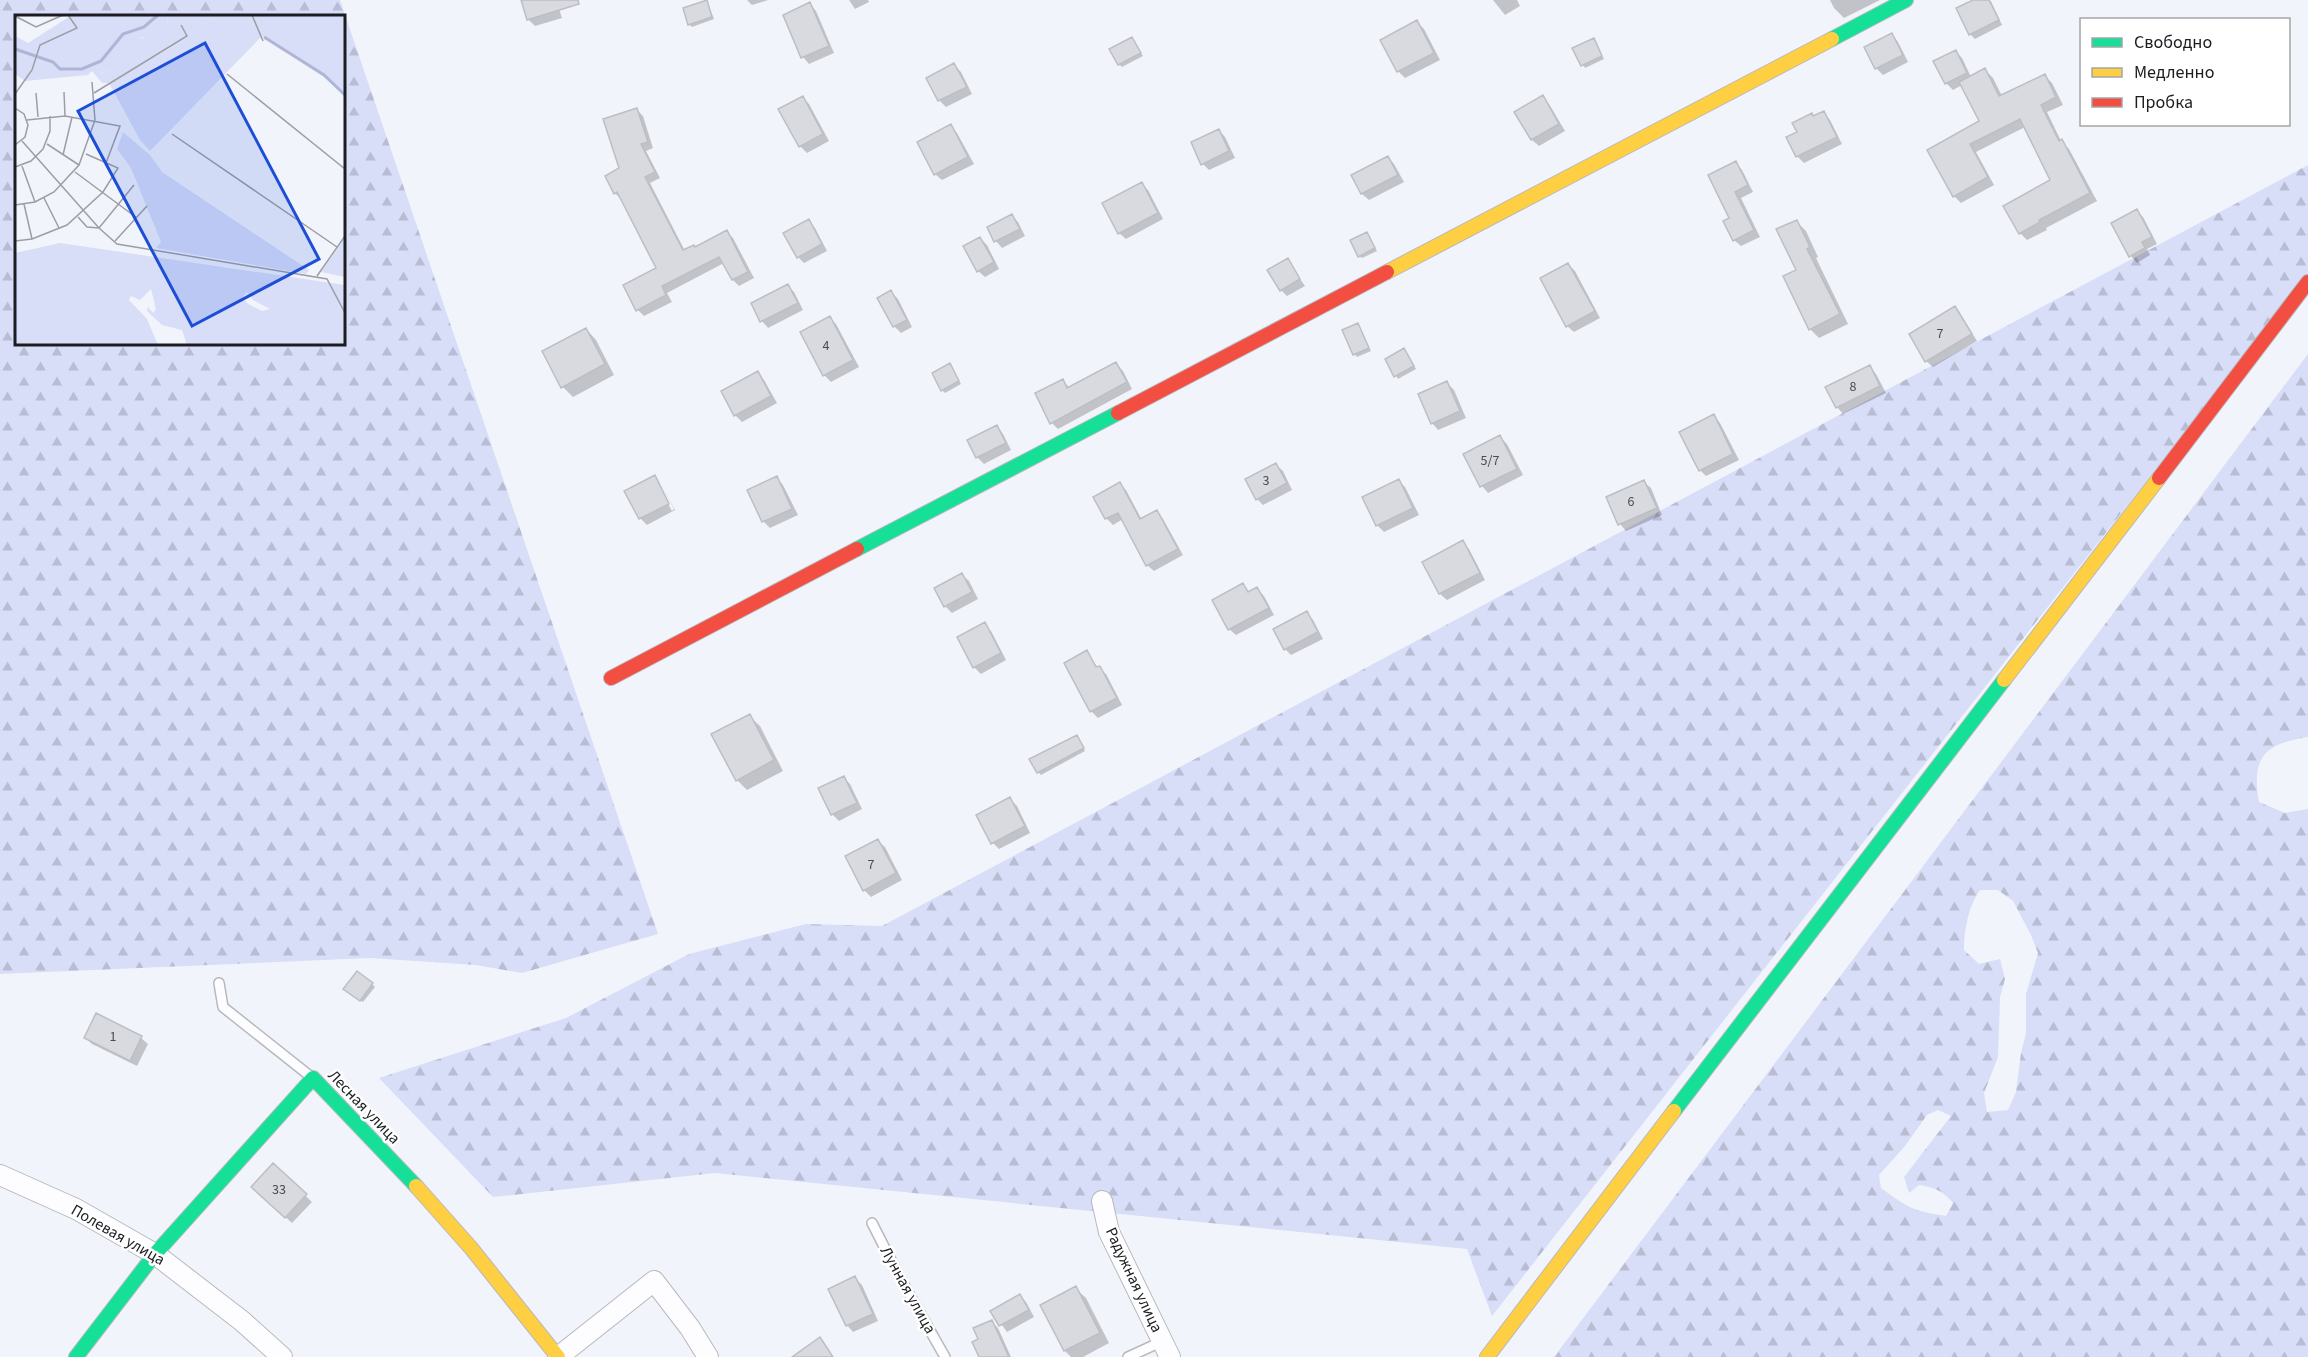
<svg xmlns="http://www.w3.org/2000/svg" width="2308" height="1357" viewBox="0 0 2308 1357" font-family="'Source Sans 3',sans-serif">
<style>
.forest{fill:url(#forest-firs);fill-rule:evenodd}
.shadow{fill:#0003}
.building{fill:#d9dae0;stroke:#bdbec4;stroke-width:1.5}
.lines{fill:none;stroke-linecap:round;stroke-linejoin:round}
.lane-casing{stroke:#b7b9be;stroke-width:12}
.street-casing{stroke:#b7b9be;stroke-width:22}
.fast-casing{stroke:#b7b9be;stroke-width:16}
.slow-casing{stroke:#b7b9be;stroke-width:16}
.jam-casing{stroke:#b7b9be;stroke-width:16}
.lane{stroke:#fdfdff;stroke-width:9}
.street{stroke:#fdfdff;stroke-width:20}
.fast{stroke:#16e098;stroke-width:14}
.slow{stroke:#ffcf43;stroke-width:14}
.jam{stroke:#f24e42;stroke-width:14}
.labels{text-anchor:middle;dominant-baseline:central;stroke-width:5;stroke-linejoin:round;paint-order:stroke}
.number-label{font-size:14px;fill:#4b4c51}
.street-label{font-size:16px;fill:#1c1d21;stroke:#fff}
.inset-river{fill:none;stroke:#afb5d5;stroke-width:3}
.inset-road{fill:none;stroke:#9c9ea4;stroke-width:1.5}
.view{fill:#1d4ed8;fill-opacity:0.15;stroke:#1d4ed8;stroke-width:3}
.inset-edge{fill:none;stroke:#1c1d21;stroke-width:3}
</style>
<defs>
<pattern id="forest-firs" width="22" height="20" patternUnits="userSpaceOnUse" patternTransform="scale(1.5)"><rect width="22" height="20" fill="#d8ddf8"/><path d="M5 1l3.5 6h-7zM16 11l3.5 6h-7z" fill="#b9bdd4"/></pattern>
</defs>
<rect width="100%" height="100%" fill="#f2f4fc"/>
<!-- forest -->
<path class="forest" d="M 0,0 L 340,0 L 658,934 L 522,973 L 476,965 L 370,958 L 0,974 ZM 16,16 L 344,16 L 344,344 L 16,344 Z
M 2308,165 L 2308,275 L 1492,1316 L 1467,1249 L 715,1173 L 493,1197 L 379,1078 L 566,1018 L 689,954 L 806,924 L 882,926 Z
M 2308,354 L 2308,737 C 2264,744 2251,757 2259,802 L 2285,813 L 2308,809 L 2308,1357 L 1554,1357 ZM 1980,890 L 1998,890 L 2013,901 L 2031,935 L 2038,953 L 2026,994 L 2026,1033 L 2021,1053 L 2016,1092 L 2008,1110 L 1987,1112 L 1984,1093 L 1998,1057 L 2000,997 L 2005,979 L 2000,959 L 1979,964 L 1964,950 C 1964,930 1968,907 1980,890 ZM 1938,1110 L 1951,1116 L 1904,1177 L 1909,1193 L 1919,1185 C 1934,1187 1943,1191 1953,1203 L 1946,1216 C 1913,1211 1908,1208 1881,1188 L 1879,1175 L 1905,1146 L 1927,1115 Z"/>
<!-- shadow -->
<path class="shadow" d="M 535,0 L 556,0 L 562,18 L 535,26 L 528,19 Z
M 747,0 L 768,0 L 752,5 Z
M 849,0 L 868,0 L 869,2 L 855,9 Z
M 1493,0 L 1517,0 L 1520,6 L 1505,15 Z
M 1830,0 L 1880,0 L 1844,18 L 1834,8 Z
M 1978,0 L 1991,1 L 2002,25 L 1975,39 L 1970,34 Z
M 707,2 L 714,19 L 692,27 L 689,24 Z
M 810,4 L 816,11 L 834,53 L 809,64 L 803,57 Z
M 1417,22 L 1424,29 L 1440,60 L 1405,78 L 1399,72 L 1382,41 Z
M 1892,35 L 1898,42 L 1908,62 L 1883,75 L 1876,68 Z
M 1132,39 L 1143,56 L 1122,67 L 1119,64 Z
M 1594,40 L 1604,59 L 1585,68 L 1574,49 Z
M 1956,52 L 1962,58 L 1971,77 L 1985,70 L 1993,78 L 2002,96 L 2044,75 L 2052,83 L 2063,105 L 2047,112 L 2061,141 L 2069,149 L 2097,201 L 2046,228 L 2047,230 L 2027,240 L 2020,233 L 2052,181 L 2025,127 L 1976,152 L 1994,185 L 1961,203 L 1954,196 L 1929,150 L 1981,122 L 1962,85 L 1953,90 L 1946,83 Z
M 954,65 L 961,72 L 972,94 L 946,107 L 939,100 L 928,78 Z
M 1542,97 L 1549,104 L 1565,131 L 1539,146 L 1532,140 L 1516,112 Z
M 803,98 L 809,104 L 829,141 L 807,153 L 800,146 Z
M 637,110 L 643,116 L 653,148 L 646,151 L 660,178 L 650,183 L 685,251 L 696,249 L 727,232 L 733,238 L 754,278 L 739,286 L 733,280 L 724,263 L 667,293 L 672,302 L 644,316 L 638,310 L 625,286 L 658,269 L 621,199 L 615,193 Z
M 1824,113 L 1830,120 L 1842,144 L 1804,163 L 1797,156 L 1788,138 L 1799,132 L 1814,118 Z
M 950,126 L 957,133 L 974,164 L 942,180 L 935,174 Z
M 1219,130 L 1225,137 L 1235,158 L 1209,170 L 1203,164 Z
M 1388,157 L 1394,164 L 1404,182 L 1369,200 L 1362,194 L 1353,176 Z
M 1736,163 L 1742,170 L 1753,192 L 1741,198 L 1760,237 L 1741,246 L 1734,240 L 1731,218 Z
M 1141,184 L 1148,190 L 1163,219 L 1126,239 L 1119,233 Z
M 2136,211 L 2143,217 L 2157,244 L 2147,249 L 2150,255 L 2137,263 L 2131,256 Z
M 1011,215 L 1018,222 L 1025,236 L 1002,248 L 996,241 L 989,227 Z
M 809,221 L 815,228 L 827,251 L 804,263 L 798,257 Z
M 1796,221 L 1806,231 L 1818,257 L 1816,258 L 1848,324 L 1819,338 L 1810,329 L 1798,270 Z
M 1367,234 L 1377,251 L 1362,258 L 1359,256 Z
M 980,238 L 987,245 L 999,269 L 985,277 L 978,271 Z
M 1287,260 L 1305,286 L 1287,296 L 1281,290 Z
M 1568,264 L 1575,271 L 1600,318 L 1574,332 L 1567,326 Z
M 788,286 L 794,292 L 803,310 L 768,328 L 762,321 Z
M 891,292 L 898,299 L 912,327 L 901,333 L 894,326 Z
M 1955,308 L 1961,315 L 1977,341 L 1933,367 L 1926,361 Z
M 830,318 L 836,324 L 859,367 L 831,382 L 824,375 Z
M 1358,325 L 1371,351 L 1357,357 L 1355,354 Z
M 586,329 L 596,340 L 614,375 L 573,397 L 563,387 Z
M 1407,353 L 1416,369 L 1398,379 L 1387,360 Z
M 1116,364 L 1123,371 L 1132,389 L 1058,429 L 1052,423 L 1063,381 L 1070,388 Z
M 1870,367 L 1876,374 L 1886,393 L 1843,414 L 1837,407 Z
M 952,368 L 961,384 L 945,393 L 942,390 Z
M 758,373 L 764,380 L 777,403 L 742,422 L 735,415 Z
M 1447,383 L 1454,390 L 1466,418 L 1438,430 L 1432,423 Z
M 1714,416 L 1720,423 L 1739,460 L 1706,476 L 1700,470 Z
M 997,427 L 1003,434 L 1011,450 L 984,464 L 977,457 Z
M 1500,437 L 1507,444 L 1523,475 L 1488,493 L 1482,486 L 1465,454 Z
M 1276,465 L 1283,471 L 1292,490 L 1263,505 L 1257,499 Z
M 654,477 L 660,483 L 657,483 L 672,511 L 674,509 L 660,483 L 675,510 L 647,525 L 640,518 Z
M 777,478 L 783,485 L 798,515 L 770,528 L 764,522 L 749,491 Z
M 1399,481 L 1405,487 L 1419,515 L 1384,532 L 1377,525 Z
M 1644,482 L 1651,488 L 1662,515 L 1626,531 L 1620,524 Z
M 1119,484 L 1126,490 L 1142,520 L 1157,512 L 1163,519 L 1183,555 L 1154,571 L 1147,565 L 1123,519 L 1113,525 L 1107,519 L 1095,497 Z
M 1462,542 L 1469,549 L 1485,580 L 1447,600 L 1440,594 L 1424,563 Z
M 962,575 L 969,581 L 978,599 L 952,613 L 945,606 Z
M 1243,585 L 1250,593 L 1257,589 L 1264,596 L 1274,615 L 1236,635 L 1229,629 Z
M 1307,613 L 1313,620 L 1323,639 L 1291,655 L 1285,649 Z
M 984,624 L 991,631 L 1006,660 L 981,674 L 974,667 Z
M 1087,652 L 1098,668 L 1106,674 L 1122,705 L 1098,718 L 1091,711 Z
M 749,716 L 760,726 L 783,771 L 747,790 L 737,780 Z
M 1077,736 L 1085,751 L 1041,775 L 1038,772 Z
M 844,778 L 850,784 L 862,809 L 839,821 L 832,814 Z
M 1010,799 L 1017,806 L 1030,833 L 999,849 L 993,843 Z
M 878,841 L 885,847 L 902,880 L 871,897 L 864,890 Z
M 372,984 L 375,987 L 363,1002 L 348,992 Z
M 86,1038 L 141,1038 L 148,1044 L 137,1066 L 92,1044 Z
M 273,1165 L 312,1202 L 292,1223 L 253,1187 Z
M 855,1278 L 862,1285 L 878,1321 L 853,1332 L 847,1325 Z
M 1075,1288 L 1086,1298 L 1109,1343 L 1083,1357 L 1071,1357 L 1065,1351 L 1042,1306 Z
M 1020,1296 L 1026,1302 L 1034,1317 L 1007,1332 L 992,1311 Z
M 991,1321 L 998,1328 L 1011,1357 L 981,1357 L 980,1340 Z"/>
<!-- building -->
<path class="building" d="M 521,0 L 578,0 L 579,4 L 527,20 Z
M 707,0 L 712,17 L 688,25 L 683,8 Z
M 1973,0 L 1989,0 L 1999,20 L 1969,35 L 1956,8 Z
M 810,2 L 829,46 L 801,58 L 783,15 Z
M 1417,20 L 1434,53 L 1397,72 L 1380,40 Z
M 1892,33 L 1903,55 L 1875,69 L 1864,47 Z
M 1132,37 L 1141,53 L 1118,65 L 1109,49 Z
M 1594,38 L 1602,56 L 1581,66 L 1572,48 Z
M 1956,50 L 1967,73 L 1945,84 L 1933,61 Z
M 954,63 L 967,87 L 938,101 L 926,78 Z
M 1985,68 L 1999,96 L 2045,74 L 2056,97 L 2041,105 L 2059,141 L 2062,139 L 2090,193 L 2039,220 L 2040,222 L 2019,234 L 2003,206 L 2050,180 L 2020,119 L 1970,144 L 1988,177 L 1953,197 L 1927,150 L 1979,121 L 1959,82 Z
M 1543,95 L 1559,124 L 1531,140 L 1514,112 Z
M 803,96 L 823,134 L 799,147 L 778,109 Z
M 637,108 L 648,142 L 641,144 L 655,172 L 645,177 L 683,250 L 694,245 L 695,247 L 727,230 L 748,272 L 732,280 L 719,257 L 662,286 L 666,295 L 636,311 L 623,285 L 656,268 L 617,192 L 614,194 L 605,176 L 619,168 L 603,119 Z
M 1824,111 L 1837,137 L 1796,157 L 1786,137 L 1797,132 L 1792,123 L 1812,113 L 1813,116 Z
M 951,124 L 968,157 L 934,175 L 917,142 Z
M 1219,129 L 1229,151 L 1201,165 L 1191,142 Z
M 1388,156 L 1398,175 L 1361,194 L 1351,175 Z
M 1736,161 L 1748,185 L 1735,192 L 1754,230 L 1733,241 L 1723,221 L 1729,218 L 1708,175 Z
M 1142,182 L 1158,213 L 1118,234 L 1102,203 Z
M 2137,209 L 2152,237 L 2142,242 L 2145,248 L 2129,257 L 2111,223 Z
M 1012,214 L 1020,229 L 994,242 L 987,227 Z
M 809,219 L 822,244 L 797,258 L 783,233 Z
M 1797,220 L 1810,247 L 1807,249 L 1840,314 L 1809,330 L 1783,276 L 1796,270 L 1776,229 Z
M 1367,232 L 1375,248 L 1358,257 L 1350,240 Z
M 980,237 L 994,262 L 977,272 L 963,246 Z
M 1288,258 L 1300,279 L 1280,291 L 1267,270 Z
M 1568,263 L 1595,311 L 1566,327 L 1540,278 Z
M 788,284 L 798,303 L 760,322 L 751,303 Z
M 891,290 L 907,320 L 893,327 L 877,298 Z
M 1955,306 L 1972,334 L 1925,362 L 1909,334 Z
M 830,316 L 853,360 L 823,376 L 800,332 Z
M 1358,323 L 1369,348 L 1353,355 L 1342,330 Z
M 586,328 L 605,364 L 561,388 L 542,351 Z
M 1404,348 L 1414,366 L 1394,377 L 1385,359 Z
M 1116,362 L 1127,382 L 1050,424 L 1035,393 L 1063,379 L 1067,388 Z
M 950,363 L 959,381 L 941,391 L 932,373 Z
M 1870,365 L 1880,386 L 1836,408 L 1825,387 Z
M 758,371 L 771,396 L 734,416 L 721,391 Z
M 1447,381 L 1460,411 L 1431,424 L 1418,394 Z
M 1714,414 L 1733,454 L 1699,471 L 1679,432 Z
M 997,425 L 1006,443 L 976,458 L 967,440 Z
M 1500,435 L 1517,469 L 1480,487 L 1463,454 Z
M 1276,463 L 1287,483 L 1256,500 L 1245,479 Z
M 655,475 L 669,504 L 639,519 L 624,491 Z
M 777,476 L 792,509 L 762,522 L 747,490 Z
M 1399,479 L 1413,508 L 1376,526 L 1362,497 Z
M 1644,480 L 1657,508 L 1618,525 L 1606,497 Z
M 1120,482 L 1140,519 L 1157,510 L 1178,549 L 1146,566 L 1118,513 L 1105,519 L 1093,497 Z
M 1463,540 L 1480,573 L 1439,594 L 1422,562 Z
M 962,573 L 972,592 L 944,607 L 934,588 Z
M 1243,583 L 1248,592 L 1257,587 L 1269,608 L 1228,630 L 1212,600 Z
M 1307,611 L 1318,632 L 1284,650 L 1273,629 Z
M 985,622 L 1001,653 L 973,668 L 957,637 Z
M 1087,650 L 1096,667 L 1100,666 L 1117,698 L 1090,712 L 1064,663 Z
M 750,714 L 774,760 L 736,781 L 711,734 Z
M 1077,735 L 1084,748 L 1037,773 L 1029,759 Z
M 844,776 L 857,803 L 831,815 L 818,788 Z
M 1010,797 L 1025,826 L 991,844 L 976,815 Z
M 878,839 L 896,873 L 863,891 L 845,856 Z
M 357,971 L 373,983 L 360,1001 L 343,989 Z
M 96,1013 L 142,1036 L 130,1061 L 84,1038 Z
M 273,1163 L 307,1194 L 285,1218 L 251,1187 Z
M 855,1276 L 873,1314 L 846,1326 L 828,1289 Z
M 1076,1286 L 1100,1333 L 1064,1351 L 1040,1305 Z
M 1020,1294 L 1029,1310 L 999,1326 L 990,1311 Z
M 992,1320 L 1009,1357 L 979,1357 L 972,1342 L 978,1339 L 973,1328 Z
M 820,1337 L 833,1357 L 792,1357 Z"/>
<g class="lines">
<defs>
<path id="lane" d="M 219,983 L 223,1007 L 310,1076
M 872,1223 L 899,1276 L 945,1357
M 1128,1357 L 1163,1341"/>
<path id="street" d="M 0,1175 L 76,1209 L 155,1254 L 242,1321 L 282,1357
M 1102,1201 L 1109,1232 L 1170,1357
M 558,1357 L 654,1281 L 690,1328 L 708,1357"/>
<path id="fast" d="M 1832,39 L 1906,0
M 857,549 L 1118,413
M 1674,1111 L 2004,680
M 76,1357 L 155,1254 L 313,1078 L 416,1186"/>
<path id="slow" d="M 1387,272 L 1832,39
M 2004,680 L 2159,478
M 416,1186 L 471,1248 L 558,1357
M 1487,1357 L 1674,1111"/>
<path id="jam" d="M 1118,413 L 1387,272
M 2159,478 L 2308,282
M 611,678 L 857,549"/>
</defs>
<!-- lane casing -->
<use href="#lane" class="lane-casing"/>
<!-- street casing -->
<use href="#street" class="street-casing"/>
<!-- fast casing -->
<use href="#fast" class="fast-casing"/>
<!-- slow casing -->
<use href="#slow" class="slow-casing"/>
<!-- jam casing -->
<use href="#jam" class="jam-casing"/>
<!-- lane -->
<use href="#lane" class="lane"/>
<!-- street -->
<use href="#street" class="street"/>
<!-- fast -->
<use href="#fast" class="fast"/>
<!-- slow -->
<use href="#slow" class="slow"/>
<!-- jam -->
<use href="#jam" class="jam"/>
</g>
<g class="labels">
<!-- number labels -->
<g class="number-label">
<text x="1940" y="334">7</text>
<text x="826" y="346">4</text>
<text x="1853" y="387">8</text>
<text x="1490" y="461">5/7</text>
<text x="1266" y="481">3</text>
<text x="1631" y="502">6</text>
<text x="871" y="865">7</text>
<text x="113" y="1037">1</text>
<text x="279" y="1190">33</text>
</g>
<!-- street labels -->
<g class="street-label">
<text transform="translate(364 1107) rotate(46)">Лесная улица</text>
<text transform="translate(118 1235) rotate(30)">Полевая улица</text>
<text transform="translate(1134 1280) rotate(65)">Радужная улица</text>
<text transform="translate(908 1290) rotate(61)">Лунная улица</text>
</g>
</g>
<!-- overview -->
<g transform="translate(15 15)">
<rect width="330" height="330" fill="#f2f4fc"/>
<path d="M 152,0 L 202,0 L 164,28 L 94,68 L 87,68 L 92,66 L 87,58 L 98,53 L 104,44 L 127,34 L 125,24 L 153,13 Z" fill="#d8ddf8"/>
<path d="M 57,0 L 152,0 L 153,13 L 143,20 L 125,23 L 127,34 L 104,44 L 98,53 L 87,58 L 93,66 L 87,68 L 77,56 L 73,60 L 10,66 L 0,59 L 0,21 L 13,28 ZM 202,0 L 330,0 L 330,81 L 308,61 L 247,21 L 135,136 L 125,125 L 94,68 L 164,28 ZM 108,117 L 135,140 L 147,157 L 294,255 L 291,259 L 141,233 L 146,227 L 116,153 L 102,134 ZM 330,223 L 330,262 L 306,257 ZM 45,228 L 330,270 L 330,330 L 172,330 L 167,315 L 147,310 L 132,296 L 133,292 L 138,298 L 141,294 L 136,274 L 125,285 L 116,281 L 114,285 L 132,304 L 143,330 L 0,330 L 0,238 ZM 232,277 L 238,285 L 255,294 L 247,296 L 233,289 L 227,282 Z" fill="#d8ddf8" fill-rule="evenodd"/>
<path class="inset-river" d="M 249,22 L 309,60 L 330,80M 0,34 L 38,47 L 45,54 L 67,54 L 86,46 L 108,19 L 129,12 L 143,0"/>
<path class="inset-road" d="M 237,0 L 248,26M 0,1 L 21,12 L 48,0M 212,59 L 330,154M 49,77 L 50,101M 21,78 L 23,102M 79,78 L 172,21 L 166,10M 0,79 L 17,55 L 25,30 L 62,13 L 53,0M 0,93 L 9,99 L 13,110 L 10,122 L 0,130M 12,105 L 50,101 L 105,111 L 91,148M 157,119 L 322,232M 7,126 L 84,213 L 102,229 L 312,264 L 330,298M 32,129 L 64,150M 48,140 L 57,102M 7,151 L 20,187M 0,152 L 16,146 L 28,134 L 35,116 L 35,101M 60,157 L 122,203M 29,183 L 44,213M 9,189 L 17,224M 0,190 L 20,187 L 39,177 L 64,150 L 80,105 L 77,67M 63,202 L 72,212 L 84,213 L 119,170M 0,226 L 17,224 L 52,210 L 88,177 L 103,153 L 71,139M 100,226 L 132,191M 302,261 L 330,221"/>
<path class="view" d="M 190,28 L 304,244 L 177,311 L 63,96 Z"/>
<rect width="330" height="330" class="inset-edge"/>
</g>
<!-- legend -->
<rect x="2080" y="18" width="210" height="108" fill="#ffffff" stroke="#a4a5a6" stroke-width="1.5"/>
<rect x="2092" y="38" width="30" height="9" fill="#16e098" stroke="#a4a5a6" stroke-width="1.5"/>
<text x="2134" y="48" font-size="18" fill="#1c1d21">Свободно</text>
<rect x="2092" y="68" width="30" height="9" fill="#ffcf43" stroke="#a4a5a6" stroke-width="1.5"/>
<text x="2134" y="78" font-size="18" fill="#1c1d21">Медленно</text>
<rect x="2092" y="98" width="30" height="9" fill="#f24e42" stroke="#a4a5a6" stroke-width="1.5"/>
<text x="2134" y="108" font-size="18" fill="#1c1d21">Пробка</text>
</svg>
